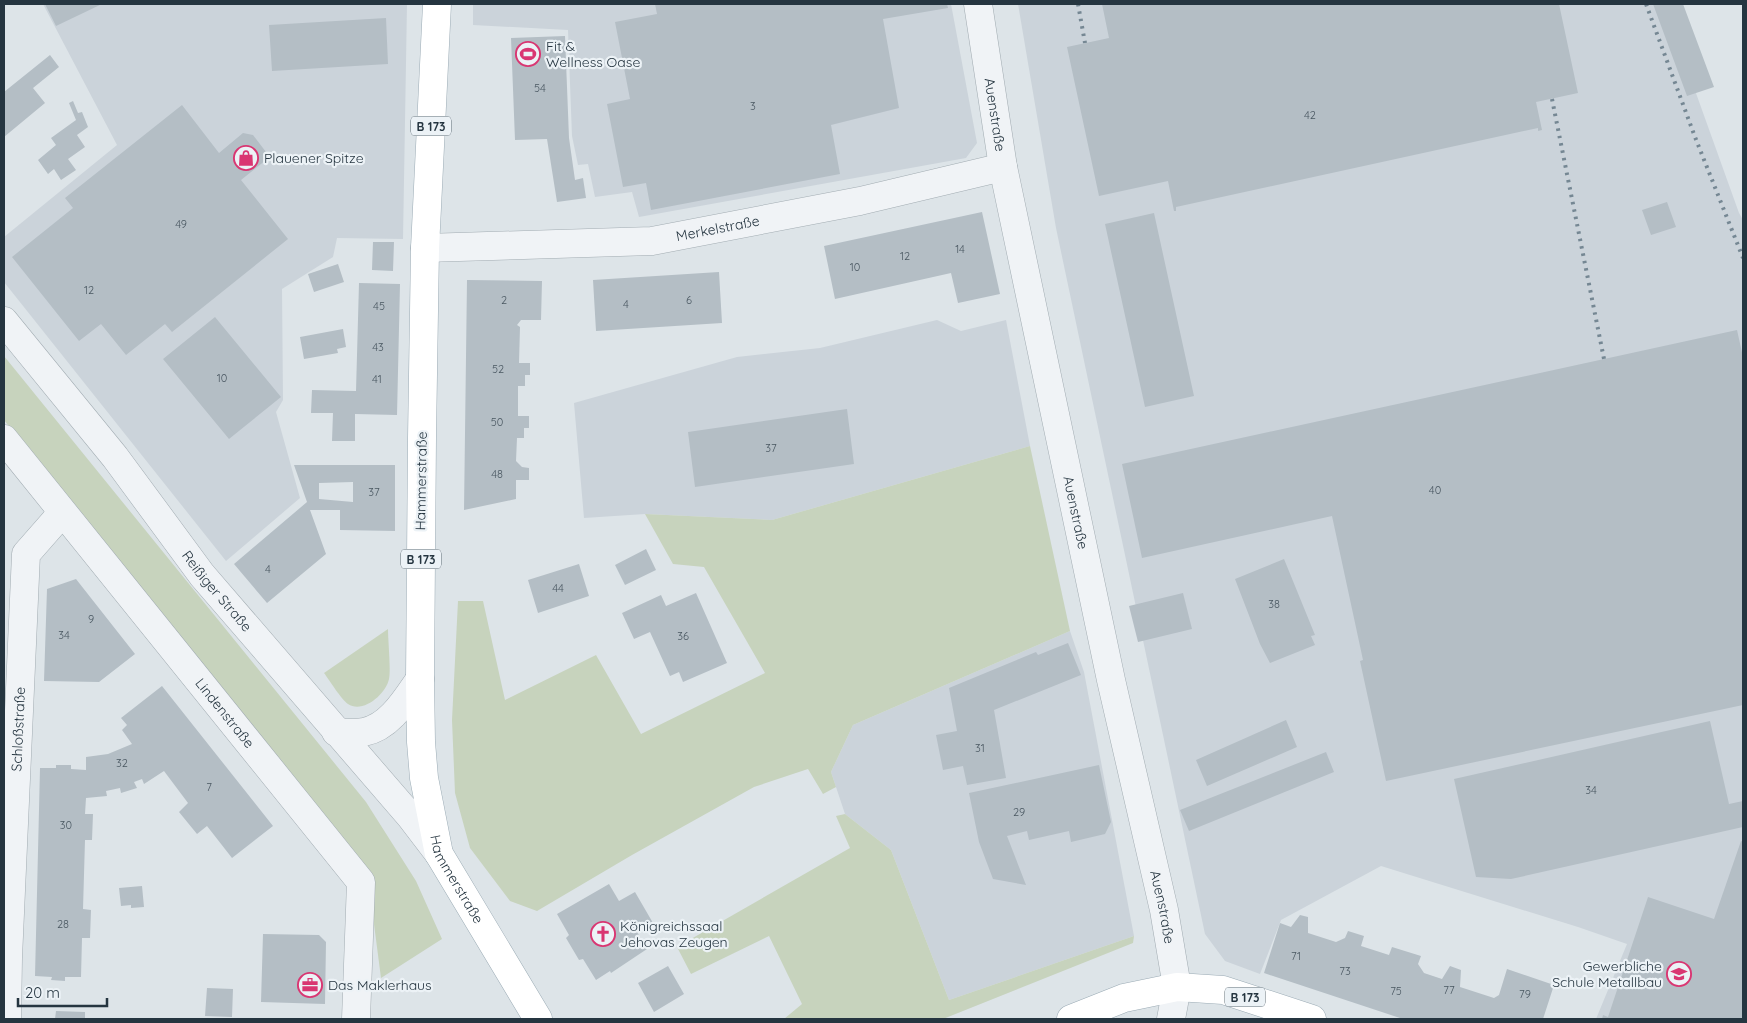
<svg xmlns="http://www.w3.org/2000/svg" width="1747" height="1023" viewBox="0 0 1747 1023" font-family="Quicksand,sans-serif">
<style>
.built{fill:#cbd3da}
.green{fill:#c7d3bd}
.building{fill:#b4bec5;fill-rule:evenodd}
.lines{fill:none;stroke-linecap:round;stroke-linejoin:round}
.minor-casing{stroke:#a2acb2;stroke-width:29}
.tertiary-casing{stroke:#a2acb2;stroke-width:29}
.primary-casing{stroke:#9babb5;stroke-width:29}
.minor{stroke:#f0f3f6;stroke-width:28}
.tertiary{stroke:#f0f3f6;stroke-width:28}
.primary{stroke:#fff;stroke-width:28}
.rail{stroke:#758793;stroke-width:4;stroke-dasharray:2.5 5;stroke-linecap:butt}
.labels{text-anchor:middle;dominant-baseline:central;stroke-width:4.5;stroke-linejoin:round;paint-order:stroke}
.number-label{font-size:11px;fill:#495761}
.shield{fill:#ecf2f6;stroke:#616e77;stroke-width:1}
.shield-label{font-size:12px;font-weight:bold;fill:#253540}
.poi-label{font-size:14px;fill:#253540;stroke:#ecf2f6;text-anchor:start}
.street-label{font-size:14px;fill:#253540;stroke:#ecf2f6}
</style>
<rect width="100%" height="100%" fill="#dde4e8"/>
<!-- built -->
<path class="built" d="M 43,4 L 407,4 L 403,239 L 337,238 L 333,257 L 282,289 L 283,400 L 276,412 L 300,498 L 226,561 L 4,282 L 4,237 L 117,145 Z
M 473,4 L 951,4 L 977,143 L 966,158 L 639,217 L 632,192 L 595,197 L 588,164 L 578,165 L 572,136 L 568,30 L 473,25 Z
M 1018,4 L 1664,4 L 1739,213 L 1743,220 L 1743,1019 L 1596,1019 L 1627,944 L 1578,927 L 1381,866 L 1281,920 L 1260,974 L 1225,961 L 1205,934 L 1056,228 Z
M 937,320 L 961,331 L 1006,320 L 1030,446 L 772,520 L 645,514 L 584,518 L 574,403 L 737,357 L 820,348 Z
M 1070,631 L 1084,672 L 1134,936 L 949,1000 L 891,850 L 845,814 L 831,772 L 853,725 Z"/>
<!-- green -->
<path class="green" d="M 4,356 L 366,802 L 416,881 L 442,939 L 381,978 L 368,878 L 174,639 L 4,420 Z
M 1030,446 L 1070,631 L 853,725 L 831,772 L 836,787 L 823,794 L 808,769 L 754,787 L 632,855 L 537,911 L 510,901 L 470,848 L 455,793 L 452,720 L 458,601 L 483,601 L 505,700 L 596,655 L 641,734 L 765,673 L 704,567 L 673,564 L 645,514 L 772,520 Z
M 388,629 C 388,641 391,670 389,679 C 386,694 363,714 348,704 C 341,699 330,681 324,673 Z
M 845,814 L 891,850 L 949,1000 L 1134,936 L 1133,943 L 943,1019 L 784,1019 L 802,1004 L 769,936 L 691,974 L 677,947 L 850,848 L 836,816 Z"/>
<!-- building -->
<path class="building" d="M 45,4 L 102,4 L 56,26 Z
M 655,4 L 947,4 L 948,8 L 883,19 L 899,108 L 831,125 L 840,174 L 651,210 L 646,183 L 623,187 L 607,104 L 630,99 L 615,22 L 657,14 Z
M 1102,4 L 1559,4 L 1578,93 L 1536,102 L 1542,130 L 1538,131 L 1538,128 L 1176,207 L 1176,211 L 1174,211 L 1168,181 L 1099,196 L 1067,47 L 1109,38 Z
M 1653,4 L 1683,4 L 1714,87 L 1687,96 Z
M 386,18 L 388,64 L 272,71 L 269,25 Z
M 565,36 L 569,138 L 575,180 L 583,178 L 586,198 L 557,202 L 547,139 L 515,140 L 511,38 Z
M 50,55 L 59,67 L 33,88 L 45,103 L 4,137 L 4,92 Z
M 73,101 L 78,113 L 82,112 L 88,127 L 77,135 L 85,147 L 68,159 L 76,170 L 61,180 L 54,169 L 48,174 L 38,160 L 56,145 L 51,138 L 76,120 L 69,103 Z
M 182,105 L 219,153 L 243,133 L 253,135 L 266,152 L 266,160 L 241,180 L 288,239 L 172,332 L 165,324 L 126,355 L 101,324 L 79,341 L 12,257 L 73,208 L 65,198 Z
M 1667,202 L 1676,227 L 1651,235 L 1642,210 Z
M 982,212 L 1000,294 L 958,303 L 951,273 L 835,299 L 824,246 Z
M 1154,213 L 1194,396 L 1145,407 L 1105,224 Z
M 373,242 L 394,242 L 393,271 L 372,270 Z
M 338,264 L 344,282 L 314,292 L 308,274 Z
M 719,272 L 722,323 L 596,331 L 593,280 Z
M 467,280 L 542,281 L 541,320 L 521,320 L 517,325 L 520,327 L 519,363 L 530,363 L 530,375 L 525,375 L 525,386 L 518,386 L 518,416 L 529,416 L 529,428 L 524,428 L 524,438 L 517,438 L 516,461 L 522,467 L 529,468 L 529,480 L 516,480 L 516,499 L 464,510 Z
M 359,283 L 400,284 L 397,415 L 355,414 L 355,441 L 332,441 L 333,413 L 311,413 L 312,390 L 356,391 Z
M 215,317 L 281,397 L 229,439 L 163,359 Z
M 343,329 L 346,347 L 337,349 L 338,353 L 304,359 L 300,337 Z
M 1737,330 L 1743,357 L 1743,705 L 1386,781 L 1360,661 L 1363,660 L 1332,516 L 1142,558 L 1122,464 Z
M 847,409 L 854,464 L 695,487 L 688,432 Z
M 294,465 L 395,465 L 395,531 L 340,530 L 340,510 L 310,510 L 326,554 L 267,603 L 234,564 L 307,502 ZM 353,482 L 353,502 L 319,499 L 319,483 Z
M 646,549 L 656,570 L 625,585 L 615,565 Z
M 1284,559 L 1315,635 L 1311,636 L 1315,645 L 1270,663 L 1260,644 L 1235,579 Z
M 579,564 L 589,596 L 538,613 L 528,580 Z
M 76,579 L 135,654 L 99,682 L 44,681 L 47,589 Z
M 696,593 L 727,663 L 683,682 L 679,672 L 670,676 L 650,632 L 634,639 L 622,613 L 661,595 L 666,606 Z
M 1183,593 L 1192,629 L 1138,642 L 1129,606 Z
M 1068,643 L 1081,675 L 994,710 L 1006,778 L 967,785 L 963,766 L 943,770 L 936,735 L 957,731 L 949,688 L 1036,652 L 1038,655 Z
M 162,686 L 273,826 L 232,858 L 207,826 L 197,834 L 179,812 L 188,803 L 164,771 L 144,784 L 142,779 L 134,782 L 137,788 L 121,793 L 120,788 L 106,791 L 107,796 L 86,798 L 85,814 L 93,814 L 92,840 L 85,840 L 83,909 L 91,910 L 90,938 L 82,938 L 81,977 L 65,977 L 65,981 L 51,980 L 52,977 L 35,976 L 40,768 L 56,768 L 56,765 L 71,765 L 71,769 L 86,770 L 86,757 L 108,754 L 132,744 L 122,730 L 127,725 L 121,718 Z
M 1286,720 L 1297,747 L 1207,786 L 1196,760 Z
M 1710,721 L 1729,804 L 1743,801 L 1743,827 L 1511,879 L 1476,877 L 1454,779 Z
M 1326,752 L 1334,772 L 1189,831 L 1180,810 Z
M 1099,765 L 1111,822 L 1105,834 L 1071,842 L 1069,831 L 1029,840 L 1027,831 L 1007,836 L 1026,885 L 993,879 L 979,842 L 969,793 Z
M 1741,841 L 1743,842 L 1743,1019 L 1602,1019 L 1603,1015 L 1608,1017 L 1648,897 L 1714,919 Z
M 609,884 L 619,901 L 635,892 L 653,923 L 637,932 L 647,949 L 611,973 L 610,971 L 596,980 L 583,959 L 579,960 L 566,938 L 569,935 L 557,914 Z
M 142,886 L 144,907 L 131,908 L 131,905 L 121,906 L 119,888 Z
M 1300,915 L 1308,917 L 1308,933 L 1336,942 L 1345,938 L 1348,931 L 1364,936 L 1361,946 L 1389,955 L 1392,947 L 1421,956 L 1418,964 L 1424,973 L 1442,979 L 1450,966 L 1461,970 L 1460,987 L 1494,998 L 1499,995 L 1507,969 L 1554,985 L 1543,1019 L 1403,1019 L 1264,973 L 1280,923 L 1291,927 Z
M 263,934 L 319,935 L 326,942 L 325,1004 L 261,1002 Z
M 668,966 L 684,994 L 654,1012 L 638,983 Z
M 207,988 L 233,989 L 232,1017 L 205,1016 Z
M 56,1011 L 85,1012 L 85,1019 L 55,1019 Z"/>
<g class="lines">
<defs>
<g id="minor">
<path id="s1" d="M 978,4 L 1003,167 L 1111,680 L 1164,910 L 1177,987 L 1171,1019"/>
<path id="s2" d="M 425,248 L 652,241 L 860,201 L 1003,167"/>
<path id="s3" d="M 4,439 L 361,882 L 356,1019"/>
<path id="s4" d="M 7,1019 L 8,958 L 26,554 L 62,513"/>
</g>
<g id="tertiary">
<path id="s5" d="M 4,321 L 115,457 L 202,575 L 410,816 L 439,854"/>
<path d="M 336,732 C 345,733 355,734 364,732 C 390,727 406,699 420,679"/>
</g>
<g id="primary">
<path id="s6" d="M 437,4 L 425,248 L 422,438 L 420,679 L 421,742 L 424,778 L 439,854 L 538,1019"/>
<path d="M 1071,1019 L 1124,998 L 1177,987 L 1223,990 L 1312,1019"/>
</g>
</defs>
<!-- minor casing -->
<use href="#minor" class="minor-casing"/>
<!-- tertiary casing -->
<use href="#tertiary" class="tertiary-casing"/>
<!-- primary casing -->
<use href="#primary" class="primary-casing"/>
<!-- minor -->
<use href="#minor" class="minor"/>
<!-- tertiary -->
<use href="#tertiary" class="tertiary"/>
<!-- primary -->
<use href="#primary" class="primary"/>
<!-- rail -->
<path class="rail" d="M 1078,4 L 1085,43
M 1646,4 L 1695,137 L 1743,258
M 1552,99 L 1604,359"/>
</g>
<!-- icons -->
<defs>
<symbol id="stadium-ring" viewBox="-11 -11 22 22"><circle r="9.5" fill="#ecf2f6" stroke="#d93672" stroke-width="1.5"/><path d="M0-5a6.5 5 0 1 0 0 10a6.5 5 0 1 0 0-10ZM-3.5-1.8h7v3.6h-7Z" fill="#d93672"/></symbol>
<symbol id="shop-ring" viewBox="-11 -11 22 22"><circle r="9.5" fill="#ecf2f6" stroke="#d93672" stroke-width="1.5"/><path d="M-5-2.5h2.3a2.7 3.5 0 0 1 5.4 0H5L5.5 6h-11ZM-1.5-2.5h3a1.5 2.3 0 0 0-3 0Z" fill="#d93672"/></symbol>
<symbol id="church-ring" viewBox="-11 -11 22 22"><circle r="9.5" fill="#ecf2f6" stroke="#d93672" stroke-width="1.5"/><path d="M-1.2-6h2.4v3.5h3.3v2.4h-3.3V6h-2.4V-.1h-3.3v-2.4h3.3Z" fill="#d93672"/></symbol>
<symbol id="university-ring" viewBox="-11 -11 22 22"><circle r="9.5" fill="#ecf2f6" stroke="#d93672" stroke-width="1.5"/><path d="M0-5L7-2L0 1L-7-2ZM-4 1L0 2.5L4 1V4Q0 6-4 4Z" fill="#d93672"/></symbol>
<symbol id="office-ring" viewBox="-11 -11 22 22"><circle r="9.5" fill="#ecf2f6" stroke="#d93672" stroke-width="1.5"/><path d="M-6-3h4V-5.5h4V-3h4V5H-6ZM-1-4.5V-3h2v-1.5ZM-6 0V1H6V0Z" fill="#d93672"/></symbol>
</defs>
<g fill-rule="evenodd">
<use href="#stadium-ring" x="514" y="40" width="28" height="28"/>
<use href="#shop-ring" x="232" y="144" width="28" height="28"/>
<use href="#church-ring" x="589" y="920" width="28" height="28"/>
<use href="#university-ring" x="1665" y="960" width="28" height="28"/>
<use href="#office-ring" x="296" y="971" width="28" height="28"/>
</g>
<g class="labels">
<!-- number labels -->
<g class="number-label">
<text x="540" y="88">54</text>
<text x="753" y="106">3</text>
<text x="1310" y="115">42</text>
<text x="181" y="224">49</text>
<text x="960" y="249">14</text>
<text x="905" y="256">12</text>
<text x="855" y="267">10</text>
<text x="89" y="290">12</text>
<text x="504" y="300">2</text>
<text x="689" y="300">6</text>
<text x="626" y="304">4</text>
<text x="379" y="306">45</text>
<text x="378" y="347">43</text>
<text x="498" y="369">52</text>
<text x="222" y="378">10</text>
<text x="377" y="379">41</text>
<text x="497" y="422">50</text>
<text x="771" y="448">37</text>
<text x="497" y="474">48</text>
<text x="1435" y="490">40</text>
<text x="374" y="492">37</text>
<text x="268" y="569">4</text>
<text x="558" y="588">44</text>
<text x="1274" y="604">38</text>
<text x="91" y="619">9</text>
<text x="64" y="635">34</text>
<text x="683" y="636">36</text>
<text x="980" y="748">31</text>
<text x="122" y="763">32</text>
<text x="209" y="787">7</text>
<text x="1591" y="790">34</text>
<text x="1019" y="812">29</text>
<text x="66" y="825">30</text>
<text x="63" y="924">28</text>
<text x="1296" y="956">71</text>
<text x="1345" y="971">73</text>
<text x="1449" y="990">77</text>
<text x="1396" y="991">75</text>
<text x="1525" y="994">79</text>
</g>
<!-- shield labels -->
<g class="shield">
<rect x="411" y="116.5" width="40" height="19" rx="4"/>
<rect x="401" y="549.5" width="40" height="19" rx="4"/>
<rect x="1225" y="987.5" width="40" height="19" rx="4"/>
</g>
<g class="shield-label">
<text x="431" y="126">B 173</text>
<text x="421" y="559">B 173</text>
<text x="1245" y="997">B 173</text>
</g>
<!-- poi labels -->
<g class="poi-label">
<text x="546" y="46">Fit &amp;<tspan x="546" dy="16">Wellness Oase</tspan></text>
<text x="264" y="158">Plauener Spitze</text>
<text x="620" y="926">Königreichssaal<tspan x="620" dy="16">Jehovas Zeugen</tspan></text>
<text x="1662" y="966" text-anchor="end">Gewerbliche<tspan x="1662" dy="16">Schule Metallbau</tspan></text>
<text x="328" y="985">Das Maklerhaus</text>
</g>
<!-- street labels -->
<g class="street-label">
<text stroke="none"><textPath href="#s1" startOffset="112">Auenstraße</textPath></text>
<text stroke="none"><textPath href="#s2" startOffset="294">Merkelstraße</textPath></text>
<text transform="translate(421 481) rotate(-89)">Hammerstraße</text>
<text stroke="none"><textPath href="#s1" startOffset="518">Auenstraße</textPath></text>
<text stroke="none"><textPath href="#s5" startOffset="344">Reißiger Straße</textPath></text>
<text stroke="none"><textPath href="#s3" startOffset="352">Lindenstraße</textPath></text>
<text stroke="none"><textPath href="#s4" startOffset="290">Schloßstraße</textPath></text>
<text stroke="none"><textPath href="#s6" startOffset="882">Hammerstraße</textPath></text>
<text stroke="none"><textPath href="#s1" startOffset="922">Auenstraße</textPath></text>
</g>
</g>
<!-- border -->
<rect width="1747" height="1023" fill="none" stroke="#253540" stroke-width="10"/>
<!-- scale -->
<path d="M18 998v8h89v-8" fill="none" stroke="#253540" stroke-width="2.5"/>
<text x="25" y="998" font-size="15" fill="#253540" stroke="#ecf2f6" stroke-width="4" paint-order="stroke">20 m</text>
</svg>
